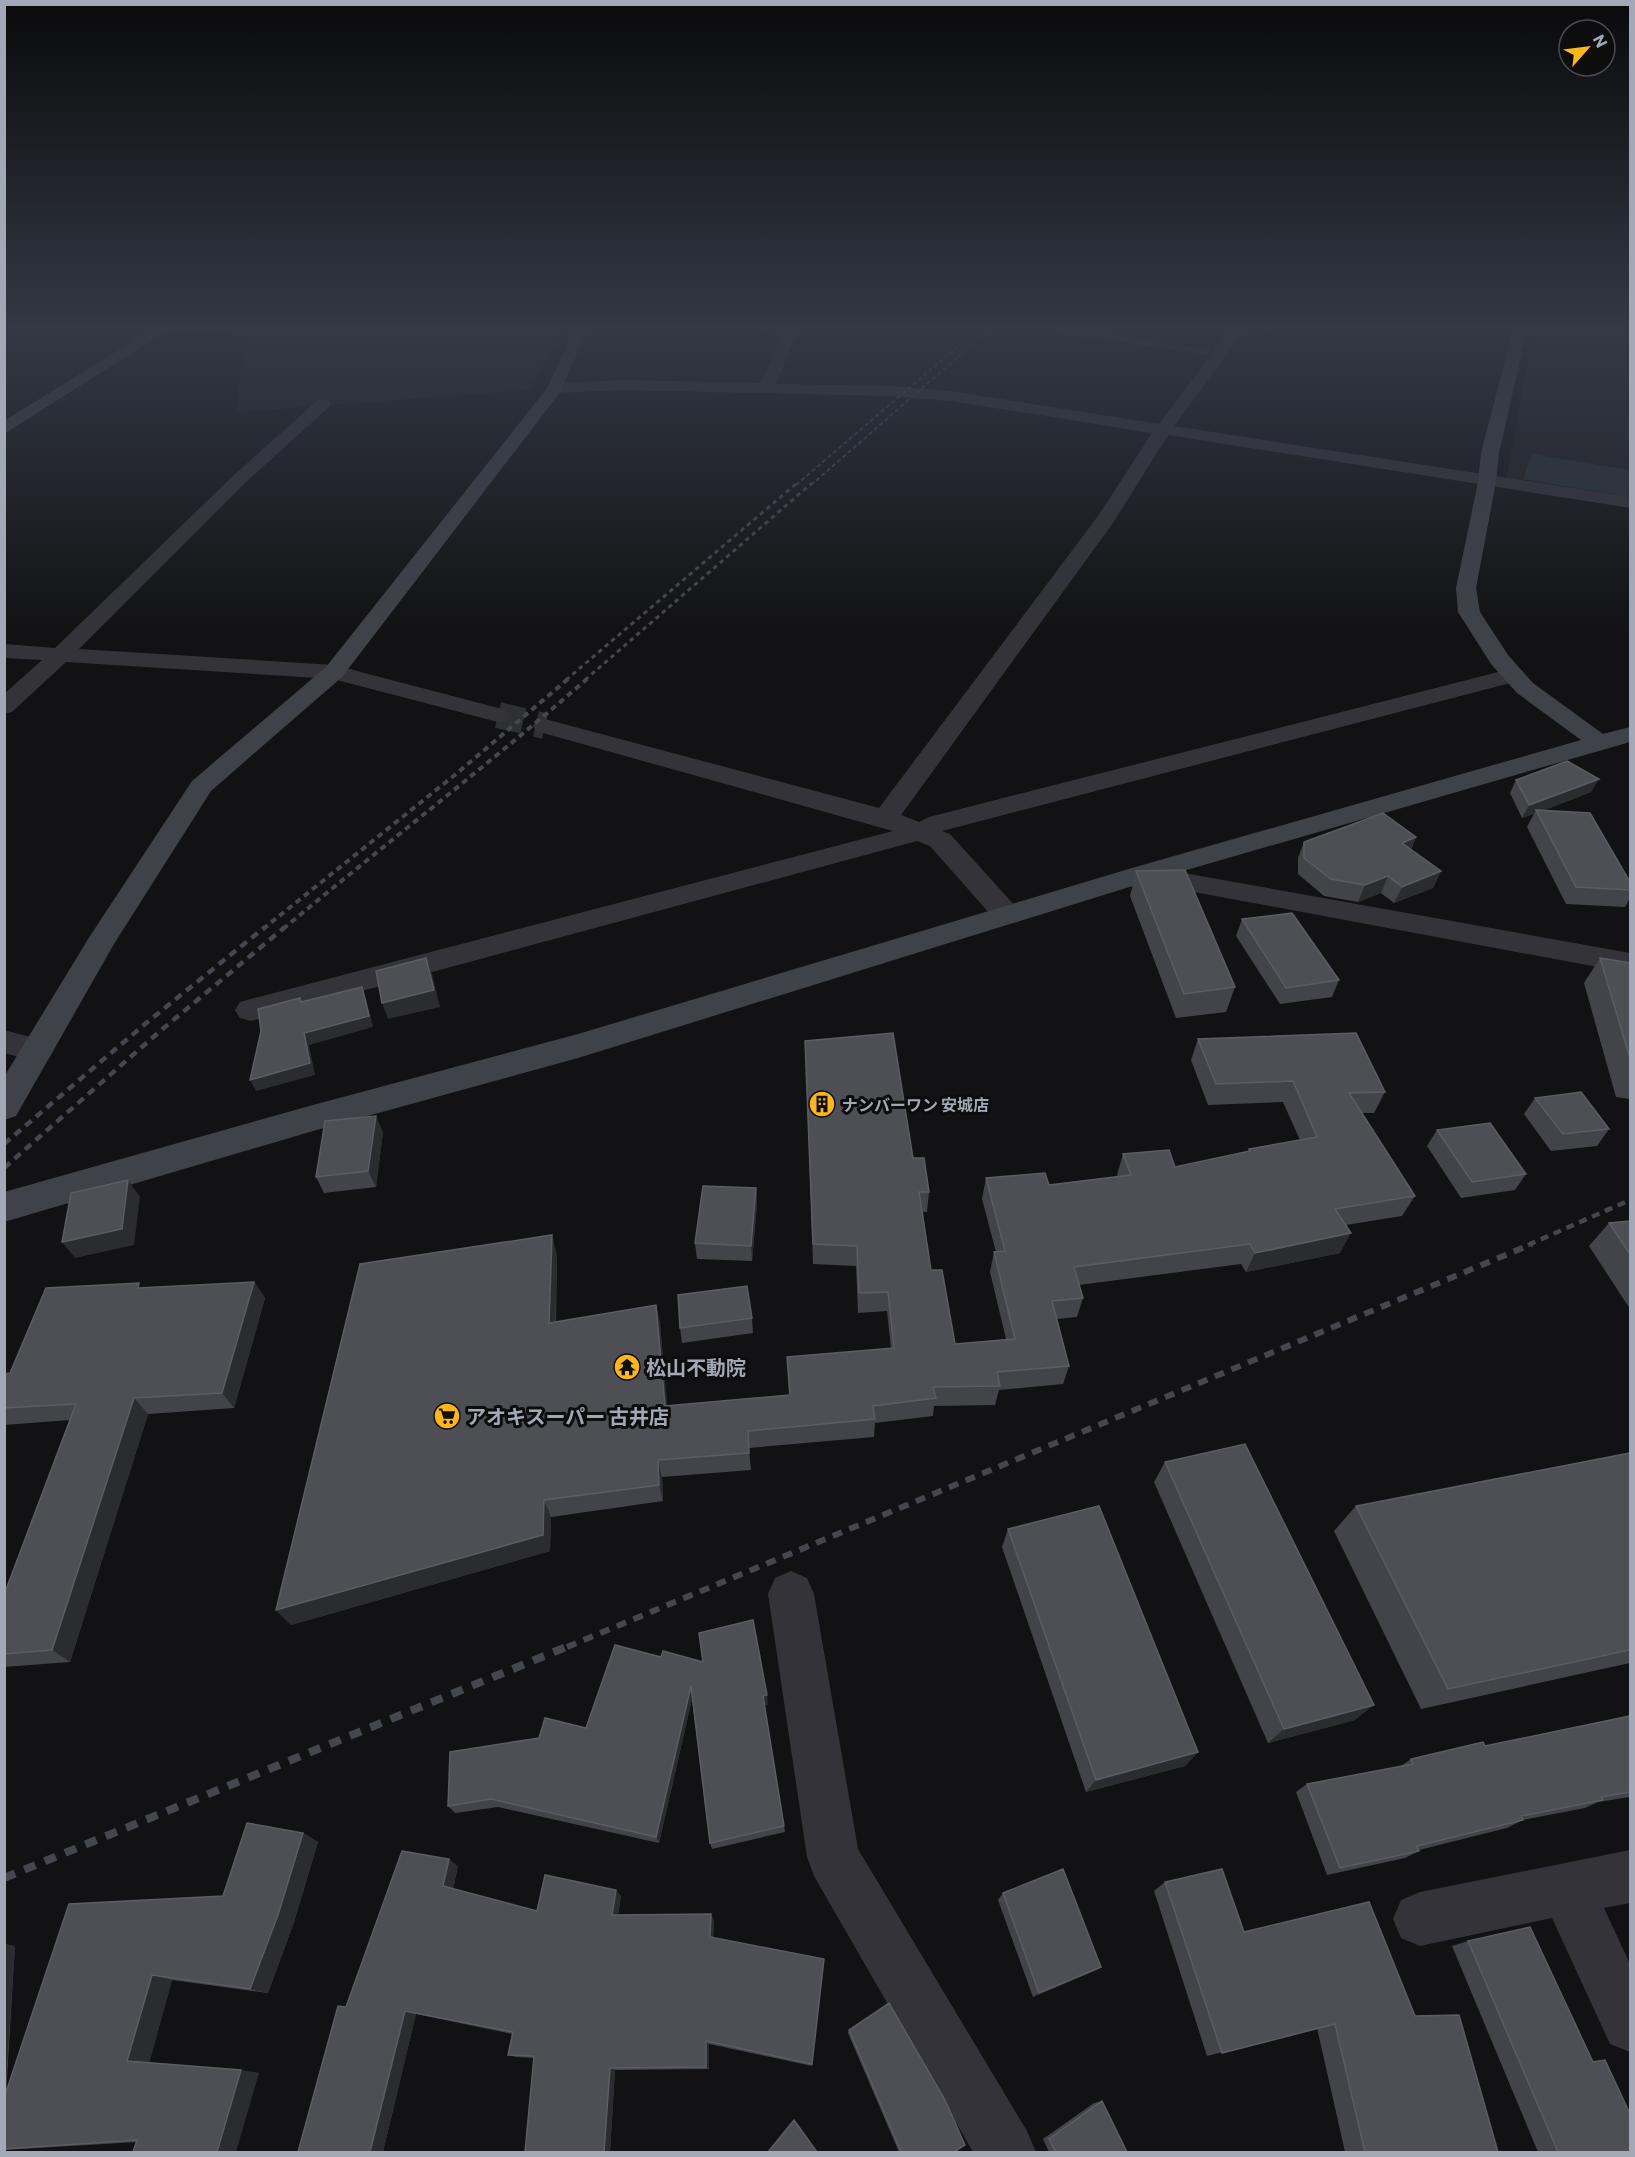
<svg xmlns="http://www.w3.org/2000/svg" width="1635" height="2157" viewBox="0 0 1635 2157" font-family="Commissioner,'Noto Sans JP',sans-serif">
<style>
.built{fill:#1e1e21}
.water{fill:#273038}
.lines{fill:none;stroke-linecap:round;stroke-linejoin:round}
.stream{stroke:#273038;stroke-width:5}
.street-tunnel{stroke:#2f3034;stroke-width:26;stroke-dasharray:26 13;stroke-linecap:butt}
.street{fill:#333339;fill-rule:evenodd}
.secondary{fill:#404249;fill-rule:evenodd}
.rail-far5{stroke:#45474e;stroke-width:2;stroke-dasharray:4 3;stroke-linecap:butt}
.rail-far4{stroke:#45474e;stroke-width:3;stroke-dasharray:4.5 4;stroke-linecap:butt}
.rail-far3{stroke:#45474e;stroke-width:4;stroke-dasharray:6 4.5;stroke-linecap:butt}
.rail-far2{stroke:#45474e;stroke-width:4.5;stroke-dasharray:8 6;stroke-linecap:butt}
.rail-far1{stroke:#45474e;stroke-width:6;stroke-dasharray:10 8;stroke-linecap:butt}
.rail{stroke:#45474e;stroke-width:8;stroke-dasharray:12 10;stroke-linecap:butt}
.wall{fill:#434449}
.shaded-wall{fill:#2b2c2f}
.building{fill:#4d4f55;stroke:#5b5d64;stroke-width:1.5}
.labels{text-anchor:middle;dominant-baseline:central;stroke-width:6;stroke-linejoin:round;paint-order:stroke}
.poi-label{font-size:16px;font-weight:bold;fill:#a2a8b5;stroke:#0d0d0e;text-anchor:start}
.near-poi-label{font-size:20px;font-weight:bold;fill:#a2a8b5;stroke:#0d0d0e;text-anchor:start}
</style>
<rect width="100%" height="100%" fill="#121214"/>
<!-- built -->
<path class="built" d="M 170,330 L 563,330 L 530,390 L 236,412 L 245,334 L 167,332 Z
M 1533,330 L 1630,330 L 1630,500 L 1506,481 Z"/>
<!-- water -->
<path class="water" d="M 1532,454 L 1630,470 L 1630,497 L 1523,479 Z"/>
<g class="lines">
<!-- stream -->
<path class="stream" d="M 1058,330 L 1208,352"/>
<!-- street-tunnel -->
<path class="street-tunnel" d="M 498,715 L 545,726"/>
<!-- street -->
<path class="street" d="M 784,330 L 798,330 L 776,384 L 889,386 L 951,391 L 1159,424 L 1230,330 L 1244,330 L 1174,426 L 1630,497 L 1630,508 L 1168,435 L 1113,523 L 901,815 L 919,822 L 929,817 L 1514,668 L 1522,670 L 1525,675 L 1522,680 L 942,831 L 950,834 L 1017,908 L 1021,915 L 1017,922 L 1007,924 L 997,922 L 930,846 L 917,841 L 251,1021 L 240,1018 L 235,1010 L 240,1002 L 251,999 L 893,831 L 536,731 L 533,726 L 536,721 L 545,719 L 879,808 L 1098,516 L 1152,433 L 951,401 L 889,396 L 625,390 L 555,393 L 547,388 L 555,383 L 625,380 L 761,383 Z
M 323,399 L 329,401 L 331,404 L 329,407 L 247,481 L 79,649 L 334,665 L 506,710 L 510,715 L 506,720 L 498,722 L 333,679 L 66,662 L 12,712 L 4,714 L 4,694 L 42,660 L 4,658 L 4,644 L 55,648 L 235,474 L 317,401 Z
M 1145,866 L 1630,953 L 1630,973 L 1135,881 L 1131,875 L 1135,869 Z
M 4,1030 L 49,1042 L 54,1050 L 49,1058 L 38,1062 L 4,1053 Z
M 791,1571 L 807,1578 L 814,1594 L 858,1849 L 1027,2131 L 1036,2152 L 973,2152 L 814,1876 L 807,1857 L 768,1594 L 775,1578 Z
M 1630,1850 L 1630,1903 L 1604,1908 L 1630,1964 L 1630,2052 L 1610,2044 L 1552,1918 L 1420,1946 L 1401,1938 L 1393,1919 L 1401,1900 L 1420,1892 Z"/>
<!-- secondary -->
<path class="secondary" d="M 151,330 L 168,330 L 4,434 L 4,421 Z
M 573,330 L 587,330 L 561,391 L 342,677 L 211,791 L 114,944 L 16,1116 L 4,1120 L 4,1077 L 90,936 L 192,781 L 326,667 L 548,387 Z
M 1513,330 L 1527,330 L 1499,453 L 1496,482 L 1476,588 L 1480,612 L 1508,655 L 1533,683 L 1603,734 L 1630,727 L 1630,742 L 1152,880 L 578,1058 L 313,1131 L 4,1222 L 4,1192 L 313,1105 L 578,1034 L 1132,868 L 1581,740 L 1517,693 L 1491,664 L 1458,612 L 1456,588 L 1478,482 L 1481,453 Z"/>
<!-- rail-far5 -->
<path class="rail-far5" d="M 796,485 L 957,347
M 811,485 L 989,330"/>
<!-- rail-far4 -->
<path class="rail-far4" d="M 566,680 L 797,483
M 585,680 L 812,483"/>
<!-- rail-far3 -->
<path class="rail-far3" d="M 263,929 L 456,774 L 568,679
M 283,929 C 384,845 488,765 587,679"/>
<!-- rail-far2 -->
<path class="rail-far2" d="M 4,1144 L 145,1024 L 265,927
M 4,1168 L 159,1032 L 285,927
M 1528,1245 L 1630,1200"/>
<!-- rail-far1 -->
<path class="rail-far1" d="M 567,1647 L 1532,1244"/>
<!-- rail -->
<path class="rail" d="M 4,1878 L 571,1645"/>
</g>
<!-- wall -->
<path class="wall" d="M 1516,780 L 1591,792 L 1542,811 L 1630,882 L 1630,898 L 1625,907 L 1566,904 L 1527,827 L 1534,814 L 1522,818 L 1510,793 Z
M 1416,837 L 1411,850 L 1441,871 L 1433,888 L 1394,903 L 1381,893 L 1358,902 L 1324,896 L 1298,874 L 1298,858 L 1304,842 Z
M 1136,871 L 1235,987 L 1226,1012 L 1176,1018 L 1130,896 Z
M 1242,919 L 1339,980 L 1332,997 L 1280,1004 L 1236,936 Z
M 1600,958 L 1630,963 L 1630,1099 L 1616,1097 L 1584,983 Z
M 1198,1039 L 1385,1092 L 1374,1113 L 1361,1113 L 1415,1196 L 1402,1216 L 1346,1225 L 1340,1253 L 1246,1272 L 1241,1264 L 1079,1285 L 1083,1298 L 1077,1317 L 1057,1319 L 1069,1366 L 1063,1384 L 999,1390 L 995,1405 L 934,1406 L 933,1416 L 875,1423 L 874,1437 L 749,1448 L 751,1470 L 662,1477 L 663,1501 L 551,1517 L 550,1551 L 291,1625 L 276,1610 L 557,1255 L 556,1322 L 656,1305 L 660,1324 L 667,1406 L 789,1395 L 787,1357 L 891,1349 L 887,1311 L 858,1313 L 856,1266 L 813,1264 L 805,1041 L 913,1158 L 929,1192 L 927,1212 L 923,1212 L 931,1270 L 955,1344 L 1006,1339 L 990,1272 L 994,1252 L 996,1252 L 982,1199 L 986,1178 L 1049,1185 L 1118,1177 L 1117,1175 L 1123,1154 L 1175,1167 L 1248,1151 L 1249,1149 L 1300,1140 L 1283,1102 L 1208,1105 L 1191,1060 Z
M 1535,1098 L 1609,1129 L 1597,1146 L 1551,1151 L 1524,1114 Z
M 1437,1130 L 1526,1174 L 1515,1190 L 1461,1198 L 1427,1146 Z
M 383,1132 L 376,1187 L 324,1193 L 316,1177 Z
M 756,1188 L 757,1204 L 752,1261 L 697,1259 L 695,1243 Z
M 1630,1221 L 1630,1309 L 1589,1246 L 1609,1223 Z
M 254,1282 L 265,1298 L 234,1408 L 148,1414 L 70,1662 L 4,1667 L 4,1595 L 70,1420 L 4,1425 L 4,1374 L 10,1373 L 143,1288 Z
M 752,1318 L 753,1333 L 682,1343 L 680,1328 Z
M 1630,1453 L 1630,1663 L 1421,1709 L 1334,1531 L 1356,1506 Z
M 1165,1462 L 1355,1720 L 1268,1743 L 1154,1482 Z
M 1008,1529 L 1198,1752 L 1185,1766 L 1086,1792 L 1002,1547 Z
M 615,1645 L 768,1704 L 764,1705 L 785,1832 L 712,1849 L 710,1843 L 692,1699 L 659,1843 L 498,1807 L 455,1813 L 448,1806 L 539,1738 L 586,1728 Z
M 1630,1716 L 1630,1797 L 1598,1802 L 1585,1808 L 1523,1820 L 1507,1828 L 1419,1850 L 1419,1851 L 1405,1858 L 1327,1875 L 1296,1792 L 1307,1784 L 1401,1766 L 1411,1759 L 1485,1746 Z
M 303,1833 L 318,1842 L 294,1922 L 268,1993 L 172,1980 L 149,2063 L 259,2073 L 137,2142 L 4,2150 L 4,1944 L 15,1946 L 6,2095 L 223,1896 Z
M 458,1866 L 453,1889 L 537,1911 L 621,1896 L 618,1915 L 714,1920 L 713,1938 L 824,1959 L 812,2066 L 709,2044 L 709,2069 L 615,2070 L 610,2152 L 525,2152 L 534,2058 L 516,2057 L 508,2055 L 512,2034 L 416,2014 L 383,2152 L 298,2152 L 346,2007 Z
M 1165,1882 L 1244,1932 L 1415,2016 L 1498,2152 L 1345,2152 L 1317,2028 L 1207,2056 L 1154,1891 Z
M 1003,1893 L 1101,1967 L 1094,1971 L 1033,1997 L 998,1900 Z
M 1468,1941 L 1593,2061 L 1605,2060 L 1630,2152 L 1538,2152 L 1452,1946 Z
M 849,2030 L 954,2152 L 899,2152 L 848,2033 Z
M 1102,2101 L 1127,2152 L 1049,2152 L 1043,2139 L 1094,2103 Z"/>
<!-- shaded-wall -->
<path class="shaded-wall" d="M 1599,779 L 1591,792 L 1537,813 L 1536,810 L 1534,814 L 1522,818 L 1529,805 Z
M 1416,837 L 1409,854 L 1402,843 Z
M 1441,871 L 1433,888 L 1394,903 L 1402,887 Z
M 1388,876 L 1381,893 L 1358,902 L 1365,885 Z
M 426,958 L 432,974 L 440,1007 L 388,1019 L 382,1003 Z
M 362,987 L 366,998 L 373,1027 L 309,1045 L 315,1075 L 256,1091 L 250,1080 L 304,1033 Z
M 376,1116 L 383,1132 L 376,1187 L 368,1171 Z
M 128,1180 L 140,1197 L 134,1245 L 75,1258 L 62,1242 Z
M 756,1188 L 757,1204 L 752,1261 L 751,1246 Z
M 1351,1233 L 1340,1253 L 1246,1272 L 1255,1253 Z
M 552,1235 L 557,1255 L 555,1342 L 549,1323 Z
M 254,1282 L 265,1298 L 234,1408 L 222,1393 Z
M 656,1305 L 660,1324 L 669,1424 L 665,1406 Z
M 134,1398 L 148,1414 L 70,1662 L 52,1650 Z
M 658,1460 L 662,1477 L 663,1501 L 659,1485 Z
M 544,1500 L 551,1517 L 550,1551 L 291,1625 L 276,1610 Z
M 691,1686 L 693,1695 L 659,1843 L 656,1837 Z
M 767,1695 L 768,1704 L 764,1705 L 763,1696 Z
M 1374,1705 L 1355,1720 L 1268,1743 L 1284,1729 Z
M 1198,1752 L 1185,1766 L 1086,1792 L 1096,1780 Z
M 303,1833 L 318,1842 L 294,1922 L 268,1993 L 250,1989 Z
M 449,1859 L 458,1866 L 452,1893 L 443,1886 Z
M 616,1890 L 621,1896 L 617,1921 L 612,1915 Z
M 711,1914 L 714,1920 L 713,1942 L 710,1937 Z
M 4,1944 L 15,1946 L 4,2112 Z
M 1101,1967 L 1094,1971 L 1033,1997 L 1039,1993 Z
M 152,1975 L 172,1980 L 149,2064 L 127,2061 Z
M 405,2011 L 416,2014 L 383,2152 L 370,2152 Z
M 706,2041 L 709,2044 L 709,2069 L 706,2067 Z
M 610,2068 L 615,2070 L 610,2152 L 604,2152 Z
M 241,2070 L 259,2073 L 236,2152 L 217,2152 Z"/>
<!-- building -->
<path class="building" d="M 1567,761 L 1599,779 L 1529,805 L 1516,780 Z
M 1536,810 L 1590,813 L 1630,882 L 1630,890 L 1576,887 Z
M 1383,813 L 1416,837 L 1402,843 L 1441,871 L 1402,887 L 1388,876 L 1365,885 L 1331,879 L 1304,858 L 1304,842 Z
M 1185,870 L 1235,987 L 1184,994 L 1136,871 Z
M 1292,913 L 1339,980 L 1286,988 L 1242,919 Z
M 426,958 L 434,990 L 382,1003 L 376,971 Z
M 1600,958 L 1630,963 L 1630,1058 Z
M 362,987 L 369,1016 L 304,1033 L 310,1063 L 250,1080 L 261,1031 L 258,1009 L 300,998 L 301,1002 Z
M 893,1033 L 913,1158 L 924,1158 L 929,1192 L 919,1192 L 931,1270 L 942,1270 L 955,1344 L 1015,1339 L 994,1252 L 1005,1251 L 986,1178 L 1045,1173 L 1049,1185 L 1131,1175 L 1123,1154 L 1169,1150 L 1175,1167 L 1250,1151 L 1249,1149 L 1317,1137 L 1293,1081 L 1216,1084 L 1198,1039 L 1356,1033 L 1385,1092 L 1349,1093 L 1415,1196 L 1335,1209 L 1351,1233 L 1255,1253 L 1250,1244 L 1074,1267 L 1083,1298 L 1052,1301 L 1069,1366 L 997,1372 L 1000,1386 L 933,1387 L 936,1398 L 873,1406 L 875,1419 L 748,1431 L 749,1453 L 658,1460 L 659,1485 L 544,1500 L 543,1535 L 276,1610 L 360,1264 L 552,1235 L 549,1323 L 656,1305 L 665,1406 L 790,1395 L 787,1357 L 894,1348 L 888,1292 L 859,1293 L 857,1246 L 813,1244 L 805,1041 Z
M 1581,1092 L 1609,1129 L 1563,1134 L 1535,1098 Z
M 376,1116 L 368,1171 L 316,1177 L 325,1121 Z
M 1490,1123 L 1526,1174 L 1472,1182 L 1437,1130 Z
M 128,1180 L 122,1229 L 62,1242 L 71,1193 Z
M 703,1186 L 756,1188 L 751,1246 L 695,1243 Z
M 1630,1221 L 1630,1254 L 1609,1223 Z
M 254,1282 L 222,1393 L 134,1398 L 52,1650 L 4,1654 L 4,1595 L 76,1404 L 4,1408 L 4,1374 L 10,1373 L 46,1288 L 139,1283 L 138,1288 Z
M 747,1286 L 752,1318 L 680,1328 L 678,1295 Z
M 1245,1444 L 1374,1705 L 1284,1729 L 1165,1462 Z
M 1630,1453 L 1630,1650 L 1448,1689 L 1356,1506 Z
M 1099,1506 L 1198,1752 L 1096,1780 L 1008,1529 Z
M 753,1620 L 767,1695 L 763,1696 L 784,1826 L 710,1843 L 691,1686 L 656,1837 L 491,1799 L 448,1806 L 450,1752 L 539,1738 L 545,1718 L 586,1728 L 615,1645 L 661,1657 L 663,1651 L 703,1662 L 699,1633 Z
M 1630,1716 L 1630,1792 L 1601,1797 L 1603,1800 L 1521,1816 L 1523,1820 L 1417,1846 L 1419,1851 L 1340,1868 L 1307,1784 L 1413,1764 L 1411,1759 L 1483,1742 L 1485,1746 Z
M 247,1823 L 303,1833 L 278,1915 L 250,1989 L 152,1975 L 127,2061 L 241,2070 L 217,2152 L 133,2152 L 137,2140 L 4,2149 L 4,2098 L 69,1904 L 223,1896 Z
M 402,1851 L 449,1859 L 443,1886 L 537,1911 L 545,1875 L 616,1890 L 612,1915 L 711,1914 L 710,1937 L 824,1959 L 812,2064 L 706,2041 L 706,2067 L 610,2068 L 604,2152 L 525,2152 L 534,2056 L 508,2055 L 513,2032 L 405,2011 L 370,2152 L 298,2152 L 338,2006 L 346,2007 Z
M 1063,1869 L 1101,1967 L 1039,1993 L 1003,1893 Z
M 1222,1869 L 1244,1932 L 1369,1902 L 1415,2016 L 1459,2015 L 1498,2152 L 1365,2152 L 1335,2024 L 1222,2053 L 1165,1882 Z
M 1530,1927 L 1593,2062 L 1605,2060 L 1630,2114 L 1630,2152 L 1558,2152 L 1468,1941 Z
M 889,2003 L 945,2100 L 965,2145 L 954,2152 L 901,2152 L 849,2030 Z
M 1102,2101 L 1127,2152 L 1056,2152 L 1049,2139 Z
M 794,2120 L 817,2152 L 768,2152 Z"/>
<!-- sky -->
<linearGradient id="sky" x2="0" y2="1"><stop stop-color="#0a0a0b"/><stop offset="0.52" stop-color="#333945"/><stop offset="1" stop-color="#333945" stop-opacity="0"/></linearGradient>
<rect width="1635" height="632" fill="url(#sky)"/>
<!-- icons -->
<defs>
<symbol id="building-disc" viewBox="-11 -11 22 22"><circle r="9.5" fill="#fdb620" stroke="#0d0d0e"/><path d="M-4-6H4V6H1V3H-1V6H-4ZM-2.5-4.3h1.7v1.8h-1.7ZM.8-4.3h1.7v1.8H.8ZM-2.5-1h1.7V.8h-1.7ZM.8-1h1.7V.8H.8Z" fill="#111"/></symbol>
<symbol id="temple-disc" viewBox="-11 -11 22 22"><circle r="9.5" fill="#fdb620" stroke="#0d0d0e"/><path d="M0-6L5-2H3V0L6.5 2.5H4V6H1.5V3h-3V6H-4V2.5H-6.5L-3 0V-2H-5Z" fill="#111"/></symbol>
<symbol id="supermarket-disc" viewBox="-11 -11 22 22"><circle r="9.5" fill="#fdb620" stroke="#0d0d0e"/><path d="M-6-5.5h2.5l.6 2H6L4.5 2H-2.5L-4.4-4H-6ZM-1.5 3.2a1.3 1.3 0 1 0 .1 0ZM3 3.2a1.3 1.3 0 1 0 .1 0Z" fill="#111"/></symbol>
</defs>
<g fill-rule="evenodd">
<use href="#building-disc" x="807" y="1089" width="30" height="30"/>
<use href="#temple-disc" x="612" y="1352" width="30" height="30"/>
<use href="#supermarket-disc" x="432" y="1401" width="30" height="30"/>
</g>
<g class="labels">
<!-- poi labels -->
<g class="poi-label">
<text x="842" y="1104">ナンバーワン 安城店</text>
</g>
<!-- near-poi labels -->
<g class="near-poi-label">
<text x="646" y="1367">松山不動院</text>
<text x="466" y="1416">アオキスーパー 古井店</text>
</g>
</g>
<!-- border -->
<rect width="1635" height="2157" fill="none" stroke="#a2a8b5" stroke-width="12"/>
<!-- north arrow -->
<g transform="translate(1587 48) rotate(62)"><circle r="28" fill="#0d0d0e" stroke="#494b51" stroke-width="1.5"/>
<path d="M0-4.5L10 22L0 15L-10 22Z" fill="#fdb620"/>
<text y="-9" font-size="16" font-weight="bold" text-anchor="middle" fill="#a2a8b5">N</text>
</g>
</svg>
